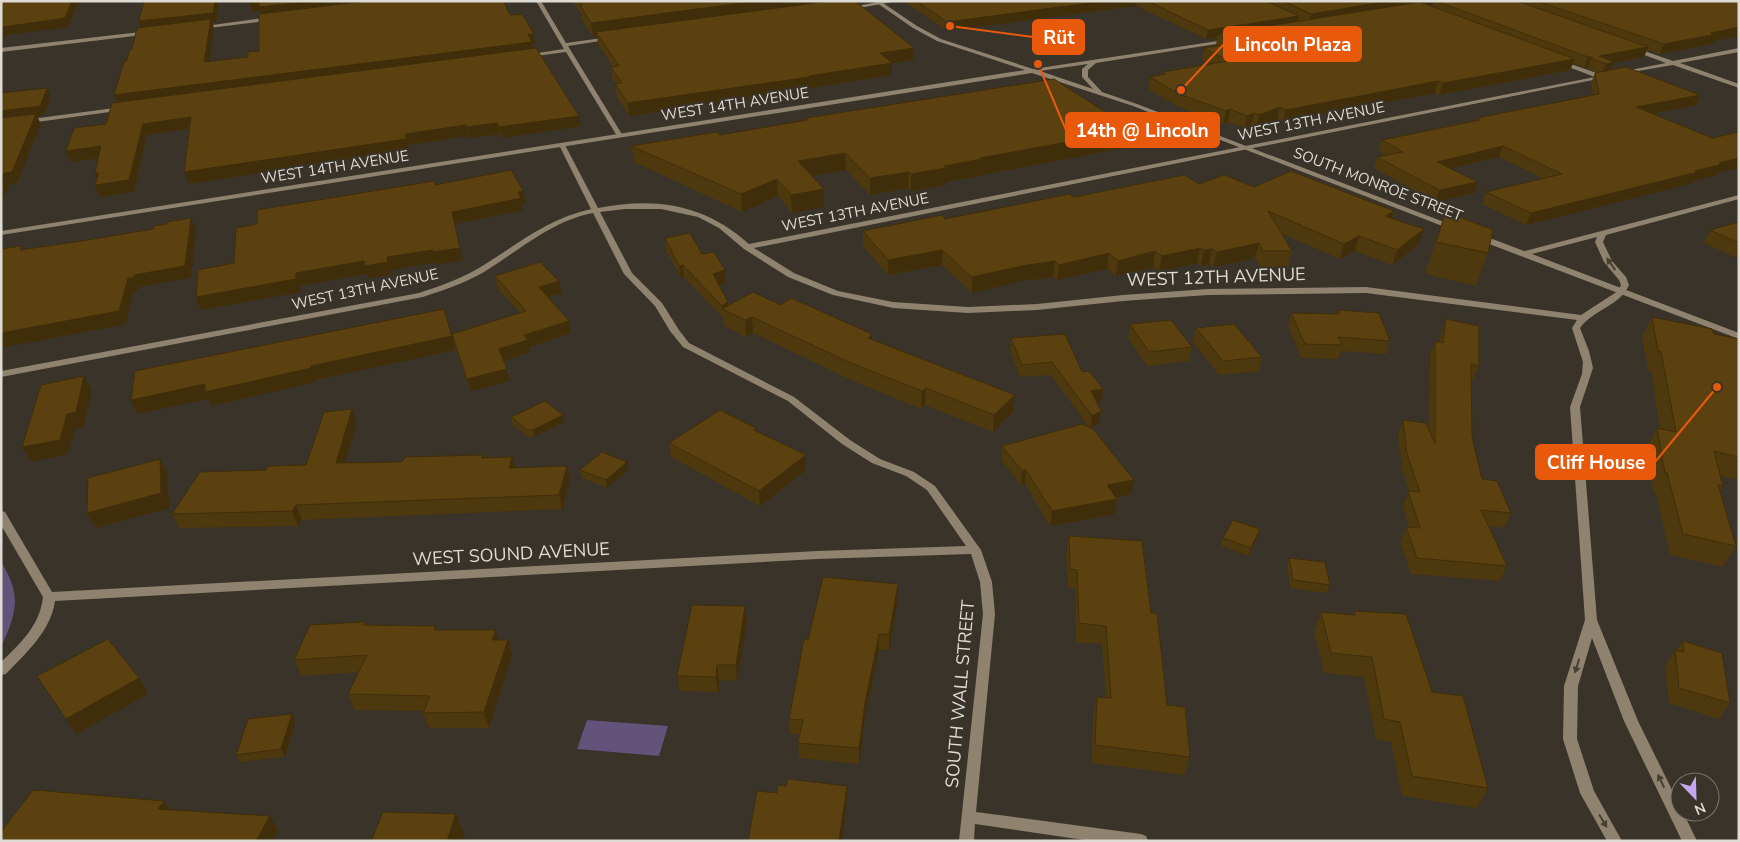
<svg xmlns="http://www.w3.org/2000/svg" width="1740" height="842" viewBox="0 0 1740 842" font-family="'Nunito Sans',sans-serif">
<style>
.green{fill:#635279}
.lines{fill:none;stroke-linecap:round;stroke-linejoin:round}
.minor{fill:#8f826e;fill-rule:evenodd}
.tertiary{fill:#8f826e;fill-rule:evenodd}
.wall{fill:#4e380d;fill-rule:evenodd}
.shaded-wall{fill:#402e0a}
.building{fill:#5b410f;stroke:#402e0a}
.oneway{fill:#463f33}
.labels{text-anchor:middle;dominant-baseline:central;stroke-width:4.5;stroke-linejoin:round;paint-order:stroke}
.far-street-label{font-size:15px;fill:#dedbd5;stroke:#393329}
.street-label{font-size:18px;fill:#dedbd5;stroke:#393329}
.leader{fill:none;stroke:#e8590c;stroke-width:2}
.callout-dot{fill:#e8590c;stroke:#393329;stroke-width:2}
.callout{fill:#e8590c;stroke:#e8590c;stroke-width:2}
.callout-label{font-size:19px;text-anchor:middle;font-weight:bold;fill:#fff}
</style>
<rect width="100%" height="100%" fill="#393329"/>
<!-- green -->
<path class="green" d="M 1,562 C 22,595 17,612 1,647 Z
M 587,720 L 668,726 L 659,756 L 577,749 Z"/>
<g class="lines">
<!-- minor -->
<path class="minor" d="M 536,1 L 541,1 L 566,43 L 610,37 L 613,39 L 568,46 L 623,136 L 622,137 L 617,136 L 566,52 L 528,57 L 525,55 L 564,49 Z
M 884,1 L 898,1 L 848,10 L 845,8 Z
M 271,17 L 274,19 L 273,20 L 201,29 L 198,27 Z
M 149,31 L 152,33 L 151,34 L 1,52 L 1,48 Z
M 1633,47 L 1673,61 L 1739,48 L 1739,52 L 1680,63 L 1739,84 L 1739,88 L 1673,65 L 1620,74 L 1620,72 L 1666,63 L 1631,50 L 1631,48 Z
M 1558,61 L 1562,61 L 1608,77 L 754,248 L 794,273 L 838,291 L 893,302 L 968,307 L 1037,304 L 1123,295 L 1208,289 L 1366,287 L 1581,315 L 1618,291 L 1621,285 L 1619,280 L 1604,262 L 1595,242 L 1597,237 L 1524,256 L 1520,254 L 1521,252 L 1739,195 L 1739,199 L 1606,235 L 1603,242 L 1612,261 L 1626,277 L 1629,285 C 1621,305 1593,310 1580,328 L 1589,351 L 1593,368 L 1580,407 L 1597,620 L 1638,721 L 1680,806 L 1680,812 L 1683,812 L 1697,841 L 1682,841 L 1624,721 L 1592,638 L 1578,686 L 1577,739 L 1594,791 L 1622,841 L 1607,841 L 1580,793 L 1563,739 L 1564,686 L 1585,620 L 1570,407 L 1582,374 L 1583,362 L 1572,328 L 1577,320 L 1366,293 L 1208,295 L 1123,301 L 1037,310 L 968,313 L 893,308 L 833,295 L 788,277 L 744,249 L 719,228 L 698,217 L 661,209 L 625,209 L 600,212 L 632,273 L 662,303 L 679,330 L 689,343 L 794,397 L 850,440 L 880,459 L 914,472 L 935,486 L 981,550 L 992,582 L 995,614 L 976,812 L 1141,834 L 1146,836 L 1148,841 L 1091,841 L 975,824 L 974,841 L 959,841 L 983,614 L 980,582 L 971,554 L 817,559 L 55,601 C 51,631 26,653 6,674 L 1,675 L 1,662 C 21,643 40,625 43,597 L 1,525 L 1,511 L 5,512 L 52,592 L 817,551 L 966,546 L 927,490 L 906,476 L 872,463 L 842,444 L 788,401 L 683,347 L 670,331 L 655,306 L 624,274 L 593,213 C 551,221 520,250 484,272 C 465,283 444,290 423,297 L 1,377 L 1,371 L 419,293 C 440,286 460,279 479,268 C 517,245 546,219 591,209 L 559,145 L 560,144 L 565,145 L 598,208 C 656,197 704,204 749,244 L 1595,77 L 1558,63 Z
M 122,107 L 125,109 L 124,110 L 1,127 L 1,123 Z"/>
<!-- tertiary -->
<path class="tertiary" d="M 874,1 L 880,1 L 917,26 L 941,39 L 1033,69 L 1231,39 L 1232,40 L 1229,42 L 1096,63 L 1088,70 L 1088,77 L 1102,92 L 1137,104 L 1457,227 L 1456,229 L 1450,229 L 1133,106 L 1032,73 L 1,235 L 1,231 L 1025,70 L 937,41 L 913,28 ZM 1088,64 L 1082,69 L 1082,77 L 1093,89 L 1040,71 Z
M 1476,235 L 1482,235 L 1739,333 L 1739,339 L 1476,239 Z"/>
</g>
<!-- wall -->
<path class="wall" d="M 572,1 L 855,1 L 914,48 L 913,60 L 892,63 L 892,75 L 811,88 L 811,90 L 629,116 L 617,97 L 615,84 L 616,84 L 612,79 L 611,67 L 613,67 L 598,44 L 597,37 L 593,37 L 582,20 L 581,14 Z
M 904,1 L 1739,1 L 1712,44 L 1660,54 L 1647,50 L 1644,57 L 1614,63 L 1611,70 L 1700,95 L 1696,105 L 1652,114 L 1717,173 L 1716,175 L 1694,181 L 1692,183 L 1526,225 L 1482,204 L 1486,192 L 1544,179 L 1499,157 L 1451,168 L 1474,193 L 1435,202 L 1374,168 L 1377,157 L 1386,155 L 1378,151 L 1382,140 L 1476,120 L 1477,118 L 1593,95 L 1591,83 L 1595,73 L 1599,73 L 1588,69 L 1588,67 L 1584,67 L 1573,63 L 1570,70 L 1439,95 L 1435,93 L 1283,122 L 1277,119 L 1257,127 L 1251,125 L 1245,128 L 1228,122 L 1223,124 L 1177,106 L 1148,89 L 1150,77 L 1161,75 L 1162,72 L 1211,64 L 1202,60 L 1204,48 L 1219,46 L 1216,45 L 1217,38 L 1206,39 L 1136,6 L 947,31 ZM 1427,4 L 1433,4 L 1433,6 Z
M 249,2 L 510,15 L 534,34 L 535,43 L 532,43 L 533,48 L 579,116 L 581,126 L 502,138 L 500,134 L 469,138 L 468,136 L 408,145 L 409,150 L 189,184 L 190,129 L 147,135 L 134,192 L 100,197 L 95,185 L 97,178 L 95,173 L 99,158 L 71,162 L 66,151 L 106,124 L 117,102 L 114,95 L 126,62 L 142,28 L 219,3 L 216,22 L 212,22 L 214,29 L 209,62 L 248,57 L 259,51 L 261,14 L 260,10 L 252,11 Z
M 806,118 L 1133,130 L 1130,147 L 981,175 L 981,176 L 946,182 L 946,185 L 911,191 L 908,188 L 870,195 L 846,170 L 811,176 L 824,207 L 792,213 L 778,196 L 742,212 L 634,162 L 631,146 L 720,135 L 806,120 Z
M 1199,184 L 1254,187 L 1394,211 L 1392,218 L 1424,229 L 1419,244 L 1392,265 L 1355,251 L 1340,259 L 1281,233 L 1292,251 L 1288,267 L 1260,267 L 1255,258 L 1213,267 L 1209,264 L 1201,266 L 1197,263 L 1159,272 L 1153,267 L 1116,276 L 1107,269 L 1057,280 L 1053,277 L 1021,281 L 972,293 L 942,265 L 888,275 L 863,246 L 863,231 L 945,219 L 1074,197 Z
M 1444,217 L 1488,253 L 1476,286 L 1425,274 Z
M 1739,222 L 1739,259 L 1704,243 L 1710,230 Z
M 665,238 L 702,254 L 725,270 L 726,283 L 719,285 L 728,302 L 729,305 L 781,305 L 872,339 L 1013,412 L 993,432 L 925,405 L 921,409 L 851,380 L 753,333 L 746,337 L 723,325 L 723,318 L 684,277 L 681,278 L 666,250 Z
M 495,276 L 562,293 L 548,297 L 569,321 L 571,333 L 529,347 L 530,352 L 504,361 L 507,369 L 510,381 L 470,391 L 455,347 L 452,334 L 520,313 L 497,288 Z
M 1338,310 L 1390,341 L 1386,354 L 1341,351 L 1338,359 L 1301,358 L 1288,326 L 1291,313 L 1337,314 Z
M 1652,317 L 1714,334 L 1739,339 L 1739,480 L 1721,476 L 1723,486 L 1720,491 L 1736,546 L 1723,567 L 1670,555 L 1656,494 L 1654,494 L 1646,449 L 1657,428 L 1660,429 L 1651,371 L 1648,370 L 1642,337 Z
M 1446,319 L 1479,366 L 1473,379 L 1471,379 L 1472,437 L 1482,479 L 1511,513 L 1504,528 L 1489,526 L 1507,566 L 1500,581 L 1411,574 L 1400,542 L 1406,527 L 1409,527 L 1403,506 L 1409,491 L 1402,469 L 1398,434 L 1403,420 L 1429,431 L 1430,355 L 1435,341 L 1440,342 L 1441,333 Z
M 1130,324 L 1192,347 L 1189,361 L 1147,366 L 1128,338 Z
M 1196,328 L 1262,357 L 1259,371 L 1219,375 L 1193,342 Z
M 1011,338 L 1082,372 L 1103,389 L 1101,401 L 1097,402 L 1101,411 L 1099,423 L 1091,428 L 1134,480 L 1131,494 L 1116,497 L 1115,514 L 1050,526 L 1025,484 L 1021,485 L 1001,460 L 1002,446 L 1089,427 L 1051,375 L 1020,377 L 1010,350 Z
M 563,415 L 564,422 L 534,437 L 528,437 L 513,425 L 511,417 Z
M 357,423 L 345,463 L 402,462 L 512,457 L 515,468 L 567,466 L 570,480 L 562,509 L 302,520 L 298,526 L 179,528 L 172,514 L 266,470 L 306,465 Z
M 756,428 L 756,431 L 806,455 L 806,470 L 760,506 L 671,457 L 669,443 Z
M 627,462 L 628,470 L 607,488 L 582,478 L 580,470 Z
M 1069,536 L 1151,613 L 1167,705 L 1190,757 L 1184,775 L 1092,763 L 1093,715 L 1097,697 L 1106,698 L 1102,644 L 1076,642 L 1075,588 L 1068,588 L 1066,554 Z
M 1257,537 L 1249,556 L 1221,546 L 1223,538 Z
M 1289,558 L 1330,585 L 1327,593 L 1290,588 L 1287,566 Z
M 898,599 L 889,650 L 879,649 L 865,718 L 859,764 L 799,758 L 798,743 L 800,735 L 790,734 L 789,719 L 808,640 Z
M 745,606 L 747,622 L 737,681 L 719,680 L 718,692 L 680,691 L 677,676 Z
M 1354,611 L 1432,692 L 1488,788 L 1477,808 L 1402,796 L 1391,742 L 1376,739 L 1364,677 L 1324,673 L 1314,632 L 1321,612 L 1353,615 Z
M 364,622 L 366,625 L 437,630 L 498,640 L 512,655 L 489,728 L 429,728 L 423,713 L 424,711 L 354,710 L 348,694 L 359,672 L 302,676 L 294,660 Z
M 1683,641 L 1730,703 L 1719,719 L 1669,703 L 1665,666 L 1675,650 L 1676,651 Z
M 292,714 L 295,722 L 285,757 L 240,762 L 236,755 Z"/>
<!-- shaded-wall -->
<path class="shaded-wall" d="M 72,1 L 79,1 L 68,27 L 7,35 L 4,39 L 1,40 L 1,29 L 3,27 Z
M 215,1 L 218,1 L 219,3 L 216,22 L 212,22 L 214,29 L 208,72 L 204,62 L 143,30 L 139,21 Z
M 259,1 L 395,1 L 262,16 L 260,10 L 252,11 L 249,2 Z
M 757,1 L 845,1 L 596,32 L 597,37 L 593,37 L 591,23 Z
M 1105,1 L 1137,1 L 1136,6 L 947,31 L 947,22 Z
M 1389,1 L 1434,1 L 1433,4 L 1418,5 L 1309,23 L 1311,14 Z
M 1299,16 L 1297,25 L 1218,34 L 1217,38 L 1206,39 L 1208,30 Z
M 1739,27 L 1739,36 L 1714,41 L 1712,44 L 1660,54 L 1664,44 L 1711,33 Z
M 534,34 L 535,43 L 532,43 L 534,51 L 119,106 L 114,95 Z
M 1648,47 L 1644,57 L 1614,63 L 1610,72 L 1602,74 L 1606,64 L 1599,56 Z
M 914,48 L 913,60 L 892,63 L 892,75 L 811,88 L 811,90 L 629,116 L 628,103 L 809,76 L 880,53 Z
M 1588,57 L 1592,57 L 1588,67 L 1584,67 Z
M 1575,59 L 1570,70 L 1439,95 L 1443,83 Z
M 1438,81 L 1435,93 L 1283,122 L 1286,110 Z
M 47,88 L 51,98 L 44,115 L 37,116 L 41,124 L 17,183 L 10,184 L 1,203 L 1,111 Z
M 1700,95 L 1696,105 L 1632,118 L 1636,107 Z
M 1280,107 L 1277,119 L 1257,127 L 1259,115 Z
M 1230,109 L 1228,122 L 1223,124 L 1226,111 Z
M 1254,113 L 1251,125 L 1245,128 L 1247,116 Z
M 579,116 L 581,126 L 502,138 L 499,127 Z
M 191,117 L 195,128 L 147,135 L 134,192 L 100,197 L 95,185 L 100,185 L 95,173 L 143,124 Z
M 497,123 L 500,134 L 469,138 L 467,127 Z
M 466,125 L 468,136 L 408,145 L 409,150 L 189,184 L 184,172 L 405,134 Z
M 1133,130 L 1130,147 L 981,175 L 981,176 L 946,182 L 946,185 L 911,191 L 911,174 L 980,158 Z
M 101,146 L 106,157 L 71,162 L 66,151 Z
M 1503,146 L 1499,157 L 1434,173 L 1437,162 Z
M 845,153 L 846,170 L 799,178 L 798,161 Z
M 1739,158 L 1739,168 L 1717,173 L 1716,175 L 1694,181 L 1692,183 L 1526,225 L 1531,213 L 1695,171 L 1719,163 Z
M 909,172 L 908,188 L 870,195 L 870,178 Z
M 777,179 L 778,196 L 742,212 L 741,194 Z
M 1478,182 L 1474,193 L 1435,202 L 1439,190 Z
M 824,189 L 824,207 L 792,213 L 791,195 Z
M 523,191 L 526,203 L 522,204 L 523,210 L 514,212 L 455,224 L 463,260 L 436,265 L 436,262 L 391,270 L 392,274 L 369,279 L 367,274 L 300,286 L 301,292 L 201,310 L 196,297 L 296,273 L 433,250 L 452,212 Z
M 1394,211 L 1389,226 L 1385,216 Z
M 191,218 L 196,230 L 191,278 L 139,287 L 138,290 L 133,291 L 126,324 L 1,348 L 1,333 L 128,278 L 134,275 Z
M 1424,229 L 1419,244 L 1392,265 L 1397,250 Z
M 1359,236 L 1355,251 L 1340,259 L 1344,244 Z
M 1259,243 L 1255,258 L 1213,267 L 1217,252 Z
M 1200,248 L 1197,263 L 1159,272 L 1162,256 Z
M 1212,249 L 1209,264 L 1201,266 L 1204,250 Z
M 942,250 L 942,265 L 888,275 L 888,260 Z
M 1155,251 L 1153,267 L 1116,276 L 1118,261 Z
M 1109,253 L 1107,269 L 1057,280 L 1059,265 Z
M 1055,261 L 1053,277 L 1021,281 L 972,293 L 972,277 L 1022,266 Z
M 683,265 L 684,277 L 681,278 L 679,266 Z
M 725,270 L 726,283 L 714,286 L 713,274 Z
M 559,281 L 562,293 L 541,299 L 539,287 Z
M 728,302 L 729,313 L 723,309 L 722,306 Z
M 752,317 L 753,333 L 746,337 L 745,320 Z
M 569,321 L 571,333 L 529,347 L 530,352 L 502,362 L 499,349 L 524,335 Z
M 872,334 L 872,351 L 868,338 Z
M 452,336 L 455,350 L 316,380 L 316,382 L 211,406 L 208,399 L 138,414 L 131,400 L 205,384 L 311,366 Z
M 507,369 L 510,381 L 470,391 L 467,379 Z
M 84,376 L 92,391 L 83,427 L 75,428 L 68,454 L 31,462 L 22,447 L 67,414 Z
M 926,388 L 925,405 L 921,409 L 922,391 Z
M 1103,389 L 1101,401 L 1090,403 L 1091,391 Z
M 1015,395 L 1013,412 L 993,432 L 994,415 Z
M 352,409 L 357,423 L 341,477 L 336,463 Z
M 1101,411 L 1099,423 L 1090,428 L 1092,416 Z
M 563,415 L 564,422 L 534,437 L 533,430 Z
M 806,455 L 806,470 L 760,506 L 759,491 Z
M 512,457 L 516,471 L 509,468 Z
M 160,459 L 167,473 L 169,508 L 96,528 L 87,513 Z
M 627,462 L 628,470 L 607,488 L 606,480 Z
M 567,466 L 570,480 L 562,509 L 559,495 Z
M 1026,470 L 1025,484 L 1021,485 L 1022,471 Z
M 1134,480 L 1131,494 L 1105,500 L 1107,485 Z
M 1117,499 L 1115,514 L 1050,526 L 1052,511 Z
M 296,505 L 302,520 L 298,526 L 292,511 Z
M 1260,529 L 1257,537 L 1249,556 L 1251,548 Z
M 898,584 L 898,599 L 889,650 L 889,635 Z
M 745,606 L 747,622 L 737,681 L 736,665 Z
M 496,630 L 500,646 L 492,640 Z
M 879,634 L 879,649 L 865,718 L 859,764 L 859,748 L 865,703 Z
M 508,640 L 512,655 L 489,728 L 484,712 Z
M 717,665 L 719,680 L 718,692 L 716,677 Z
M 139,678 L 148,694 L 76,734 L 66,719 Z
M 292,714 L 295,722 L 285,757 L 281,749 Z
M 847,786 L 847,802 L 842,841 L 839,841 Z
M 164,801 L 174,816 L 158,809 Z
M 456,814 L 465,836 L 463,841 L 447,841 Z
M 270,816 L 278,831 L 273,841 L 256,841 Z"/>
<!-- building -->
<path class="building" d="M 1,1 L 72,1 L 65,18 L 3,27 L 1,29 Z
M 144,1 L 215,1 L 213,13 L 139,21 Z
M 259,1 L 315,1 L 259,7 Z
M 368,1 L 503,1 L 510,15 L 522,14 L 534,34 L 528,34 L 532,42 L 114,95 L 124,62 L 126,62 L 130,49 L 132,49 L 137,28 L 211,19 L 204,62 L 248,57 L 248,52 L 259,51 L 259,14 Z
M 580,1 L 757,1 L 591,23 L 580,5 L 583,5 Z
M 830,1 L 855,1 L 914,48 L 880,53 L 892,63 L 809,76 L 810,77 L 628,103 L 615,84 L 622,83 L 611,67 L 619,66 L 596,32 Z
M 917,1 L 1105,1 L 947,22 Z
M 1147,1 L 1266,1 L 1299,16 L 1208,30 Z
M 1283,1 L 1389,1 L 1311,14 Z
M 1436,1 L 1517,1 L 1648,47 L 1599,56 L 1614,62 L 1606,64 L 1592,59 L 1592,57 L 1588,57 Z
M 1537,1 L 1739,1 L 1739,27 L 1711,33 L 1717,34 L 1664,44 Z
M 1420,2 L 1575,59 L 1443,83 L 1438,81 L 1286,110 L 1280,107 L 1259,115 L 1254,113 L 1247,116 L 1230,109 L 1226,111 L 1179,94 L 1150,77 L 1166,74 L 1162,72 L 1229,61 L 1204,48 L 1238,43 L 1218,34 Z
M 536,48 L 579,116 L 499,127 L 497,123 L 467,127 L 466,125 L 405,134 L 406,139 L 184,172 L 191,117 L 143,124 L 129,180 L 95,185 L 99,173 L 95,173 L 101,146 L 66,151 L 74,128 L 106,124 L 112,103 Z
M 1626,67 L 1700,95 L 1636,107 L 1712,138 L 1739,132 L 1739,158 L 1719,163 L 1722,164 L 1695,171 L 1698,172 L 1531,213 L 1486,192 L 1562,174 L 1503,146 L 1437,162 L 1478,182 L 1439,190 L 1377,157 L 1403,152 L 1382,140 L 1480,120 L 1477,118 L 1599,94 L 1595,73 Z
M 1054,79 L 1133,130 L 980,158 L 982,159 L 944,166 L 946,168 L 911,174 L 909,172 L 870,178 L 845,153 L 798,161 L 824,189 L 791,195 L 777,179 L 741,194 L 631,146 L 717,132 L 720,135 L 807,120 L 806,118 Z
M 47,88 L 40,106 L 1,111 L 1,93 Z
M 36,114 L 12,172 L 4,173 L 1,180 L 1,118 Z
M 511,170 L 523,191 L 518,192 L 521,198 L 512,200 L 452,212 L 460,248 L 433,252 L 433,250 L 387,257 L 388,262 L 365,266 L 364,261 L 296,273 L 296,279 L 196,297 L 198,270 L 234,263 L 236,228 L 257,224 L 257,210 L 434,181 L 435,185 Z
M 1291,171 L 1394,211 L 1385,216 L 1424,229 L 1397,250 L 1359,236 L 1344,244 L 1268,211 L 1292,251 L 1263,251 L 1259,243 L 1217,252 L 1212,249 L 1204,250 L 1200,248 L 1162,256 L 1155,251 L 1118,261 L 1109,253 L 1059,265 L 1055,261 L 1022,266 L 972,277 L 942,250 L 888,260 L 863,231 L 942,215 L 945,219 L 1070,194 L 1074,197 L 1184,175 L 1199,184 L 1224,175 L 1254,187 Z
M 1457,216 L 1493,230 L 1488,253 L 1436,242 L 1444,217 L 1451,219 Z
M 191,218 L 185,266 L 134,275 L 133,278 L 128,278 L 119,311 L 1,333 L 1,249 L 21,246 L 20,250 L 88,240 L 153,229 L 154,226 L 167,224 L 167,222 Z
M 1739,222 L 1739,243 L 1710,230 Z
M 690,233 L 702,254 L 714,252 L 725,270 L 713,274 L 728,302 L 722,306 L 683,265 L 679,266 L 665,238 Z
M 540,262 L 559,281 L 539,287 L 569,321 L 524,335 L 528,340 L 499,349 L 507,369 L 467,379 L 452,334 L 526,311 L 495,276 Z
M 753,292 L 781,305 L 791,298 L 872,334 L 868,338 L 1015,395 L 994,415 L 926,388 L 922,391 L 851,363 L 752,317 L 745,320 L 722,309 Z
M 444,309 L 452,336 L 311,366 L 311,368 L 205,392 L 205,384 L 131,400 L 135,371 Z
M 1338,310 L 1379,313 L 1390,341 L 1338,337 L 1342,345 L 1305,344 L 1291,313 L 1340,314 Z
M 1652,317 L 1712,329 L 1714,334 L 1739,339 L 1739,457 L 1714,451 L 1723,486 L 1718,485 L 1736,546 L 1683,534 L 1667,473 L 1665,473 L 1657,428 L 1676,432 L 1661,351 L 1658,351 Z
M 1446,319 L 1479,326 L 1479,366 L 1471,364 L 1472,437 L 1482,479 L 1497,481 L 1511,513 L 1481,510 L 1507,566 L 1417,558 L 1406,527 L 1420,528 L 1408,491 L 1420,492 L 1407,454 L 1403,420 L 1426,423 L 1435,444 L 1435,341 L 1443,343 Z
M 1171,320 L 1192,347 L 1149,352 L 1130,324 Z
M 1234,324 L 1262,357 L 1223,361 L 1196,328 Z
M 1065,334 L 1082,372 L 1089,371 L 1103,389 L 1091,391 L 1101,411 L 1092,416 L 1052,362 L 1022,365 L 1011,338 Z
M 84,376 L 76,412 L 67,414 L 60,440 L 22,447 L 41,385 Z
M 545,401 L 563,415 L 533,430 L 527,430 L 511,417 Z
M 352,409 L 336,463 L 402,462 L 405,457 L 483,455 L 482,458 L 512,457 L 509,468 L 567,466 L 559,495 L 296,505 L 292,511 L 172,514 L 200,472 L 266,470 L 268,466 L 306,465 L 324,412 Z
M 720,410 L 756,428 L 754,430 L 806,455 L 759,491 L 669,443 Z
M 1082,424 L 1093,429 L 1134,480 L 1107,485 L 1117,499 L 1052,511 L 1026,470 L 1022,471 L 1002,446 Z
M 602,452 L 627,462 L 606,480 L 580,470 Z
M 160,459 L 161,493 L 87,513 L 88,478 Z
M 1233,520 L 1260,529 L 1251,548 L 1223,538 Z
M 1069,536 L 1142,541 L 1151,613 L 1157,613 L 1167,705 L 1185,707 L 1190,757 L 1095,745 L 1097,697 L 1111,698 L 1106,626 L 1079,623 L 1077,570 L 1070,569 Z
M 1289,558 L 1325,562 L 1330,585 L 1293,580 Z
M 823,577 L 898,584 L 889,635 L 879,634 L 865,703 L 859,748 L 798,743 L 803,720 L 789,719 L 804,639 L 808,640 Z
M 692,605 L 745,606 L 736,665 L 717,665 L 716,677 L 677,676 Z
M 1354,611 L 1406,614 L 1432,692 L 1463,696 L 1488,788 L 1412,776 L 1400,722 L 1384,719 L 1372,657 L 1331,653 L 1321,612 L 1355,615 Z
M 364,622 L 363,625 L 436,626 L 434,630 L 496,630 L 492,640 L 508,640 L 484,712 L 423,713 L 430,696 L 348,694 L 367,655 L 294,660 L 310,625 Z
M 108,639 L 139,678 L 66,719 L 37,676 Z
M 1683,641 L 1722,653 L 1730,703 L 1679,688 L 1675,650 L 1684,652 Z
M 292,714 L 281,749 L 236,755 L 248,719 Z
M 788,779 L 847,786 L 839,841 L 748,841 L 757,791 L 777,793 L 778,785 L 786,786 Z
M 33,790 L 164,801 L 158,809 L 270,816 L 256,841 L 1,841 L 1,832 Z
M 383,812 L 456,814 L 447,841 L 371,841 Z"/>
<!-- one-way arrows -->
<defs><path id="oneway-solid" d="M-6-.8H1V-3.2L6.5 0L1 3.2V.8H-6Z" transform="scale(1.25)"/></defs>
<g class="oneway">
<use href="#oneway-solid" transform="translate(1611 264) rotate(-125)"/>
<use href="#oneway-solid" transform="translate(1577 666) rotate(107)"/>
<use href="#oneway-solid" transform="translate(1661 781) rotate(-116)"/>
<use href="#oneway-solid" transform="translate(1603 821) rotate(59)"/>
</g>
<g class="labels">
<!-- far-street labels -->
<g class="far-street-label">
<text transform="translate(735 104) rotate(-9)">WEST 14TH AVENUE</text>
<text transform="translate(1311 121) rotate(-11)">WEST 13TH AVENUE</text>
<text transform="translate(335 167) rotate(-9)">WEST 14TH AVENUE</text>
<text transform="translate(1378 184) rotate(21)">SOUTH MONROE STREET</text>
<text transform="translate(855 212) rotate(-11)">WEST 13TH AVENUE</text>
<text transform="translate(365 289) rotate(-12)">WEST 13TH AVENUE</text>
</g>
<!-- street labels -->
<g class="street-label">
<text transform="translate(1216 277) rotate(-2)">WEST 12TH AVENUE</text>
<text transform="translate(511 554) rotate(-3)">WEST SOUND AVENUE</text>
<text transform="translate(960 694) rotate(-85)">SOUTH WALL STREET</text>
</g>
</g>
<!-- callouts -->
<path class="leader" d="M950 26L1033 37M1181 90L1224 44M1038 64L1066 130M1717 387L1655 462"/>
<g class="callout-dot">
<circle cx="950" cy="26" r="5"/>
<circle cx="1181" cy="90" r="5"/>
<circle cx="1038" cy="64" r="5"/>
<circle cx="1717" cy="387" r="5"/>
</g>
<g class="callout">
<rect x="1033" y="20" width="51" height="34" rx="5"/>
<rect x="1224" y="27" width="137" height="34" rx="5"/>
<rect x="1066" y="113" width="153" height="34" rx="5"/>
<rect x="1536" y="445" width="119" height="34" rx="5"/>
</g>
<g class="callout-label">
<text x="1059" y="44">Rüt</text>
<text x="1293" y="51">Lincoln Plaza</text>
<text x="1142" y="137">14th @ Lincoln</text>
<text x="1596" y="469">Cliff House</text>
</g>
<!-- border -->
<rect width="1740" height="842" fill="none" stroke="#dedbd5" stroke-width="5"/>
<!-- north arrow -->
<g transform="translate(1695 797) rotate(157)"><circle r="24" fill="#393329" stroke="#7b766e"/>
<path d="M0-4L9 19L0 12L-9 19Z" fill="#c6a6f0"/>
<text y="-8" font-size="14" font-weight="bold" text-anchor="middle" fill="#dedbd5">N</text>
</g>
</svg>
